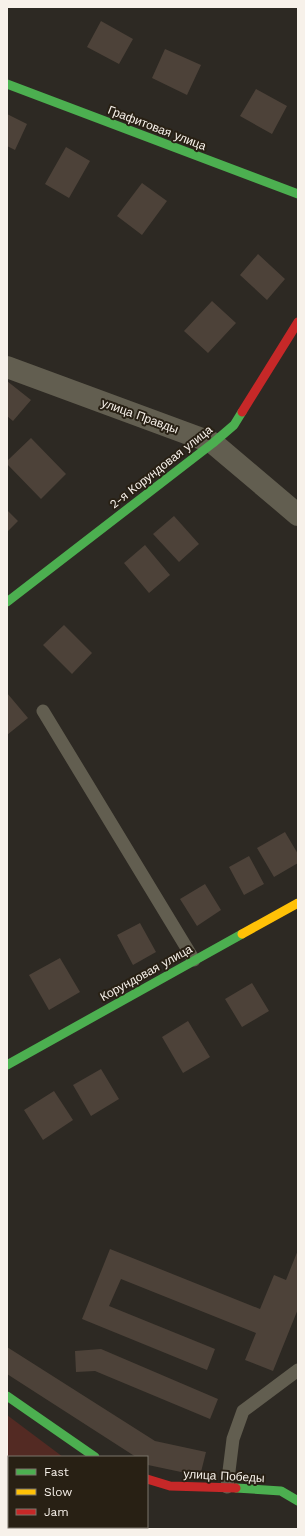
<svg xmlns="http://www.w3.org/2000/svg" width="305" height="1536" viewBox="0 0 305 1536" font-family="'Work Sans',sans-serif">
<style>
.green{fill:#532a23}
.building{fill:#4d4239}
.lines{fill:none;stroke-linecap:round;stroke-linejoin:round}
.lane{stroke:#625e50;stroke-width:13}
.street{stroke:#625e50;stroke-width:22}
.fast{stroke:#4caf50;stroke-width:9}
.slow{stroke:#ffc107;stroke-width:9}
.jam{stroke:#c62828;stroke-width:9}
.labels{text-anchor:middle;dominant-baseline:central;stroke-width:4;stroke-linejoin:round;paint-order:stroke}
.street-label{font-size:12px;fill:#f7f1ea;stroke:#282014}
</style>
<rect width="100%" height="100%" fill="#2d2923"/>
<!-- green -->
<path class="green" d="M 7,1415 L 63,1457 L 9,1457 L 9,1527 L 117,1527 L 117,1529 L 7,1529 Z"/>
<!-- building -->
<path class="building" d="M 101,21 L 133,39 L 119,64 L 87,47 Z
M 165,49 L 201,65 L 187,95 L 152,78 Z
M 256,89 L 287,106 L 272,134 L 240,116 Z
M 7,114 L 27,124 L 15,150 L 7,146 Z
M 66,147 L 90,161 L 69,198 L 45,184 Z
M 142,183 L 167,201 L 142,235 L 117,216 Z
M 258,254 L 285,279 L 267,300 L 240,275 Z
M 212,301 L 236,323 L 208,353 L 184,331 Z
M 7,381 L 31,400 L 13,421 L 7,416 Z
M 31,438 L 66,474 L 41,499 L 7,464 L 7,461 Z
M 7,510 L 18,521 L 7,532 Z
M 174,516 L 199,544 L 179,562 L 153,534 Z
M 145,545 L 170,575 L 149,593 L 124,563 Z
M 64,625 L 92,653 L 72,674 L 43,645 Z
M 7,693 L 28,718 L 7,735 Z
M 285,832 L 298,854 L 298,863 L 274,877 L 257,848 Z
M 249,856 L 264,884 L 244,895 L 229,867 Z
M 205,884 L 221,910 L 197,926 L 180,899 Z
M 140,923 L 156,952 L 133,965 L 117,935 Z
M 60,958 L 80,992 L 49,1010 L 29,975 Z
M 252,983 L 269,1011 L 242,1027 L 225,999 Z
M 188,1021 L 210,1057 L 183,1073 L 162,1037 Z
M 101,1069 L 119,1099 L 91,1116 L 73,1085 Z
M 54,1091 L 73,1120 L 43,1140 L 24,1110 Z
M 110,1249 L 260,1309 L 274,1275 L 286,1280 L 298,1250 L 298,1309 L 273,1371 L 245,1360 L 256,1333 L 121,1279 L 109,1306 L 215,1349 L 207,1370 L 82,1319 Z
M 7,1347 L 155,1441 L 206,1452 L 200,1476 L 148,1465 L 147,1457 L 136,1457 L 7,1374 Z
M 101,1349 L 218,1399 L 210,1419 L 95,1371 L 76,1372 L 75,1351 Z"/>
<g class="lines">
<!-- lane -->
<path class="lane" d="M 43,711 L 194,960
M 227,1487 L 233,1439 L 243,1411 L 298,1370"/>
<!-- street -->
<path class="street" d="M 7,367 L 213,443 L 298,515"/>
<!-- fast -->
<path class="fast" d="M 7,84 L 298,194
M 7,602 L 213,443 L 234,425 L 242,412
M 7,1065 L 242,934
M 7,1396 L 95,1457
M 236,1488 L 281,1491 L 298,1501"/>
<!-- slow -->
<path class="slow" d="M 242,934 L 298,903"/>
<!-- jam -->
<path class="jam" d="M 242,412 L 298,322
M 147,1479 L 170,1486 L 236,1488"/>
</g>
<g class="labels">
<!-- street labels -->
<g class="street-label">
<text transform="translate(157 128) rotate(21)">Графитовая улица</text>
<text transform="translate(140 416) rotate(20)">улица Правды</text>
<text transform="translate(161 467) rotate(-38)">2-я Корундовая улица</text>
<text transform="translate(146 973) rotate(-29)">Корундовая улица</text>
<text transform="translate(224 1476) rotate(3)">улица Победы</text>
</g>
</g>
<!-- border -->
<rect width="305" height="1536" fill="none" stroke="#f7f1ea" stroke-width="16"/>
<!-- legend -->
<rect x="8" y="1456" width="140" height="72" fill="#282014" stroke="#7b746a"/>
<rect x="16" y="1469" width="20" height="6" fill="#4caf50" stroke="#7b746a"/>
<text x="44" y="1476" font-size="12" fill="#f7f1ea">Fast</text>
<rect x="16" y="1489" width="20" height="6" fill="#ffc107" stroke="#7b746a"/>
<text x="44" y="1496" font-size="12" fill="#f7f1ea">Slow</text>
<rect x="16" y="1509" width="20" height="6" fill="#c62828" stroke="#7b746a"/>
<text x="44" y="1516" font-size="12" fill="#f7f1ea">Jam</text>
</svg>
